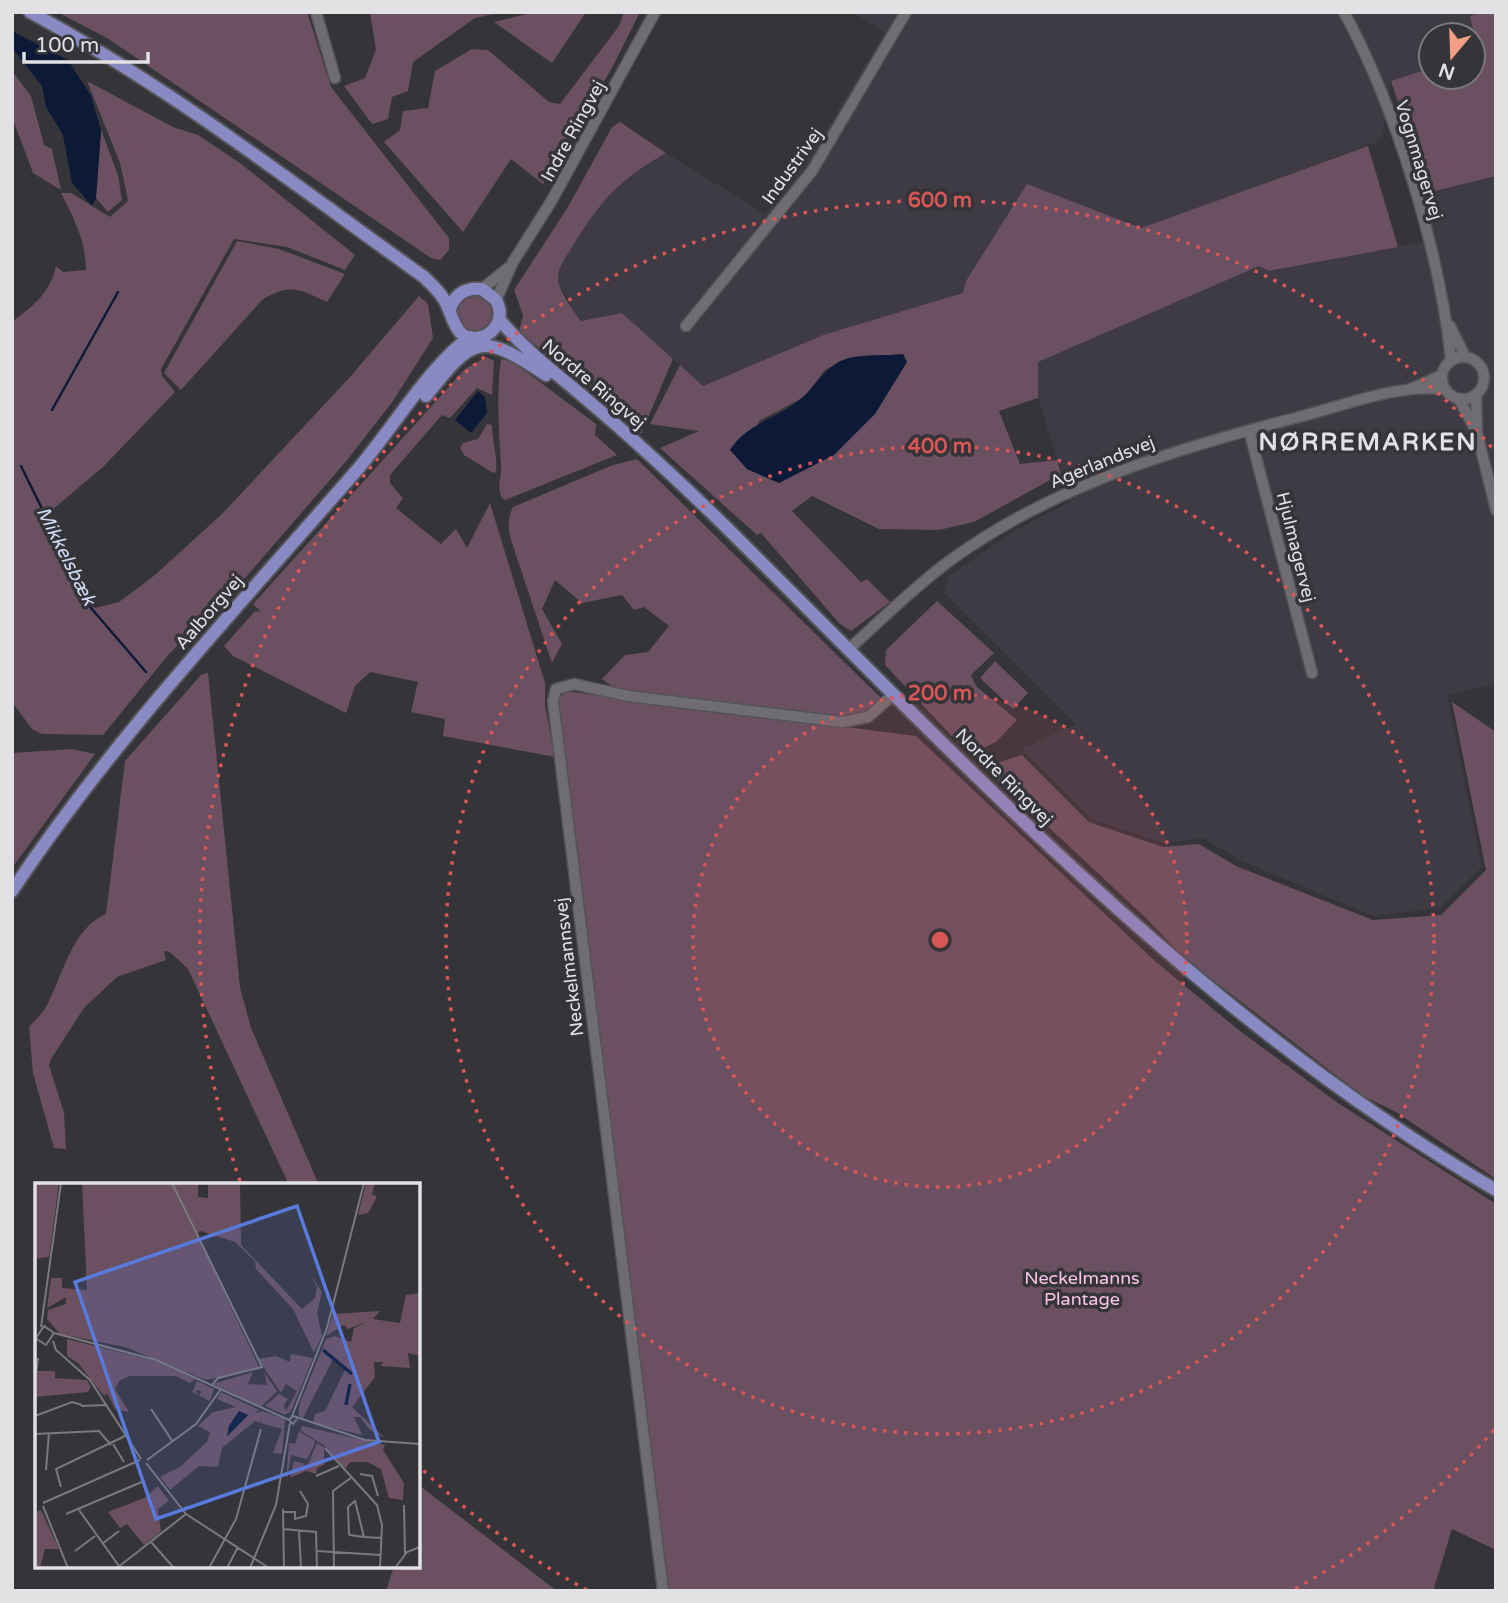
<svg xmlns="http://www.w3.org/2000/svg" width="1508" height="1603" viewBox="0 0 1508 1603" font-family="'Varela Round',sans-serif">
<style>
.built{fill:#3e3b45}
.green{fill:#6a5061;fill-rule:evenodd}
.water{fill:#0c1a38}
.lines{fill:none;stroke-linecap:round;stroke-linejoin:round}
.stream{stroke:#0c1a38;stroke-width:2.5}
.minor-casing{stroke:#545356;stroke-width:13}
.major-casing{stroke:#545356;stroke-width:16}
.minor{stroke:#6f6d72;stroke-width:10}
.major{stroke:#8989c4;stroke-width:12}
.ring{fill:none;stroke:#d95657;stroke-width:3.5;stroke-dasharray:3.5 7}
.labels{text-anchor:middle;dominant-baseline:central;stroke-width:7;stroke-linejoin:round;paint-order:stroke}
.street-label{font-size:18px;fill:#e2e1e4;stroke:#353438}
.park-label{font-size:18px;fill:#f9c4e7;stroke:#353438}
.water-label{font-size:19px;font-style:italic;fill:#d0ddf6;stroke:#353438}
.district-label{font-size:24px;font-weight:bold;letter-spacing:2px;fill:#e2e1e4;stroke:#353438}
.inset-river{fill:none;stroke:#0c1a38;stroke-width:3.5}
.inset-road{fill:none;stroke:#7a797d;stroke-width:2}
.view{fill:#587adc;fill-opacity:0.15;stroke:#587adc;stroke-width:3.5}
.inset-edge{fill:none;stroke:#e2e1e4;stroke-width:3.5}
.centre{fill:#d95657;stroke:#353438;stroke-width:3.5}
.ring-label{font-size:21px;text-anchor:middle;font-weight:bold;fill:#d95657;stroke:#353438;stroke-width:7;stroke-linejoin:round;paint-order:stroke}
</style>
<rect width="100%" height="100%" fill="#353438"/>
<!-- built -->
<path class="built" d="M 852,12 L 1479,12 L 1470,17 L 1478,53 L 1473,55 L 1473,35 L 1431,35 L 1431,68 L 1391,81 L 1382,140 L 964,293 L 823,335 L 703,386 L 622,313 L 582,321 L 571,310 L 570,301 L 559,285 L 560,266 L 601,201 L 635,171 L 666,153 L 765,214 L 828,127 L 885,32 Z
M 1496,176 L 1496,684 L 1447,695 L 1482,867 L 1440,908 L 1373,916 L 1240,860 L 1203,838 L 1164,843 L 1091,819 L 1021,749 L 1076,724 L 944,592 L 949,576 L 1014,531 L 1070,502 L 1038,398 L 1038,362 L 1259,265 L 1269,271 L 1433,240 L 1427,193 Z"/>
<!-- green -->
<path class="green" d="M 57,12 L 307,12 L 331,87 L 449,238 L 449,250 L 440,260 L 431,258 L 107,38 Z
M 370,12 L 502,12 L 475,18 L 413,62 L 408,91 L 392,97 L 388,119 L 372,124 L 344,86 L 365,78 L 376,50 Z
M 535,12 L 586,12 L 552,63 L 494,22 Z
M 624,12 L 640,12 L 612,68 L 543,184 L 511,159 L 463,232 L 384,142 L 400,130 L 403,111 L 428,108 L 435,71 L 472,49 L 488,50 L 549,102 L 560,104 L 619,26 Z
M 1479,12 L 1496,12 L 1496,176 L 1427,193 L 1391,81 L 1431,68 L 1431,77 L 1473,77 L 1473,55 L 1478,53 L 1470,16 Z
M 12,71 L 31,96 L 44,145 L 52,149 L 61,190 L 33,173 L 12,117 Z
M 87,81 L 173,127 L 198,135 L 240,163 L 355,255 L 345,270 L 287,247 L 234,239 L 161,369 L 162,376 L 175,392 L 103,467 L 52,510 L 51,518 L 95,608 L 119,602 L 155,575 L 223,513 L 350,377 L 419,296 L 428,304 L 433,338 L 393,401 L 348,459 L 233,592 L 169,654 L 103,735 L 42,734 L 32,729 L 12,702 L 12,322 C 34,305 50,293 56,266 L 63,272 L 86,270 C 86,242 74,218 61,193 L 71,193 L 110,217 L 128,201 L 120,163 Z
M 620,122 L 666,153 C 619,180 602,199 574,244 C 567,256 555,269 559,284 C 561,293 575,314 581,321 L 622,313 L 673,359 L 641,434 L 579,379 L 519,332 L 523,315 L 514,290 L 568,207 L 612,127 Z
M 101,130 L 118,175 L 122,200 L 108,212 L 96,198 Z
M 1368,146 L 1398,247 L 1269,271 L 1259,266 L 1038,362 L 1038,398 L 999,411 L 1020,464 L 1057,460 L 1061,474 L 974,522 L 939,530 L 879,529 L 812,496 L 792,511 L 861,582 L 867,579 L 890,602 L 851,631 L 840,624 L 761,533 L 757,535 L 660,448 L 699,431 L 650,424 L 680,365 L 703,386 L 823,335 L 963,293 L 966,281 L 1027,184 L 1141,228 ZM 876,357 L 779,483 L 747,469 L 759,421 L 804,397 L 825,370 L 849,358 Z
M 237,241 L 279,249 L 345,274 L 327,302 C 299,289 290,283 262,300 L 181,390 L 164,373 Z
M457 313a18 18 0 1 1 36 0a18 18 0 1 1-36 0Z
M 486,357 L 494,361 L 492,395 L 477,388 L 450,418 L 442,415 L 390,475 L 390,483 L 403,498 L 396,508 L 441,544 L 456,529 L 467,548 L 490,503 L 545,683 L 545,706 L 555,757 L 443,736 L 445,719 L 411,712 L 418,682 L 370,672 L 355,686 L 346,713 L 233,656 L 224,646 L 255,611 L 261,612 L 253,604 L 465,369 Z
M 501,359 L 513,362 L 596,424 L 595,435 L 617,455 L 505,500 L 502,498 C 496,487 502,477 501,466 C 499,430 496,395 501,359 Z
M 487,424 L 492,425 C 492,441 498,457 496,472 L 493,473 L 464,455 L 460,448 L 463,443 L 478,439 Z
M 637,459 L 881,698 L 864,712 L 839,717 L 616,689 L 602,679 L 625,655 L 648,652 L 669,626 L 644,607 L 634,610 L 622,595 L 582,603 L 555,580 L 542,609 L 562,644 L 552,663 L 511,540 C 508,526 507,519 513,507 L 613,465 Z
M 937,601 L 994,653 L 971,675 L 976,686 L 1017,720 L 996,742 L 975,752 L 964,749 L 885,665 L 886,650 Z
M 995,661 L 1028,693 L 1013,709 L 980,678 Z
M 208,673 L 240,987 L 251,1028 L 319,1185 L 289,1185 L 188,969 L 170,952 L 164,951 L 166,960 L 117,977 L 84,1008 L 51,1059 L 49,1065 L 64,1113 L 66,1149 L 54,1148 L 33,1073 L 29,1027 C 35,1020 43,1013 47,1005 C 63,975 72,928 106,914 L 125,761 L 201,675 Z
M 565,691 L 916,736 L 1156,962 L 1240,1031 L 1338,1103 L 1496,1204 L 1496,1550 L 1452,1529 L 1433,1591 L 659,1591 L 557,701 Z
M 1452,702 L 1496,732 L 1496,1179 L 1396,1112 L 1363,1096 L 1183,957 L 1146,918 L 984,767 L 1022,755 L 1089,822 L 1163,847 L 1199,844 L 1236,866 L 1373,920 L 1441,915 L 1486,870 Z
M 72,749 L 95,754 L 12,868 L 12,753 Z
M 420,1486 L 557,1591 L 386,1591 L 394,1566 L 418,1566 Z"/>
<!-- water -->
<path class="water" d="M 12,31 L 68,60 L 91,96 L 101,130 L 96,198 L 92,206 L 72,183 L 63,135 L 46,107 L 42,86 L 12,48 Z
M 903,354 L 907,362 L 875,414 L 834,455 L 779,483 L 747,469 L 730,450 C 748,421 780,419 804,396 C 820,382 826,364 849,358 C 865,354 886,356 903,354 Z
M 478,391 L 485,397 L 487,413 L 471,433 L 455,420 Z"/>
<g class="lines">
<!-- stream -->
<path class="stream" d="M 52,410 L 118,292
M 21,466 L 91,608 L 146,672"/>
<defs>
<path id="minor" d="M 316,12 L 335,78
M 1344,12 C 1396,108 1440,252 1451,360
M 482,289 L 508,268
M 496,300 L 513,262 L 552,200 L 655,12
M 686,326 L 812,171 L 906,12
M 1450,326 L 1465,356
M1442 378a21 21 0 1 1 42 0a21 21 0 1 1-42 0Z
M 1413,388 L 1442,375
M 1476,395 L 1477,433 L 1496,510
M 1459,399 L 1475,429
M 1249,430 L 1312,673
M 849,649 C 881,620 913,588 948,562 C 1053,485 1175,449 1299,417 C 1345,405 1397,384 1445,389
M 663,1591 L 553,701 L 556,689 L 574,684 L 628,696 L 842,722 L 868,717 L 894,694"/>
<path id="major" d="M 30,12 C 170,87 295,185 424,277 C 431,284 438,290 443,298 C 454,313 453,344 481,337 C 489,335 495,329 498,322 C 501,315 500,308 496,300 L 482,289 C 466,287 455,294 450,309
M 499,319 C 526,352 560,376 592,404 C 638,443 682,484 725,526 C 968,767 1197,1016 1496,1190
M 426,396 C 474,336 480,331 546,375
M 12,891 C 113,739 238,607 357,470 C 392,430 429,366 470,337"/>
</defs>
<!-- minor casing -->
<use href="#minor" class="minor-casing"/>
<!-- major casing -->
<use href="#major" class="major-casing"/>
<!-- minor -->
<use href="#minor" class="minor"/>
<!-- major -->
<use href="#major" class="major"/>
</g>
<!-- distance rings -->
<circle cx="940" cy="940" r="247" fill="#d95657" fill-opacity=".12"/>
<g class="ring">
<circle cx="940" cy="940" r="247"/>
<circle cx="940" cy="940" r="494"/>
<path d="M1494 1430A740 740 0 0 1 1293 1590M587 1590A740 740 0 0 1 421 1468M240 1181A740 740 0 0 1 1494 450"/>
</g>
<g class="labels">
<!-- street labels -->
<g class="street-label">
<text transform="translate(573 131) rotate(-61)">Indre Ringvej</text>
<text transform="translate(1419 160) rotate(73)">Vognmagervej</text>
<text transform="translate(792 166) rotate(-54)">Industrivej</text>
<text transform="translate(594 384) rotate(40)">Nordre Ringvej</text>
<text transform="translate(1102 462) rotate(-22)">Agerlandsvej</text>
<text transform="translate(1296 547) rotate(76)">Hjulmagervej</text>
<text transform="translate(209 612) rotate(-49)">Aalborgvej</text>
<text transform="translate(1004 777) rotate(45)">Nordre Ringvej</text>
<text transform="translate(569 967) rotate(-97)">Neckelmannsvej</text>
</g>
<!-- park labels -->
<g class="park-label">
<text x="1082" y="1278">Neckelmanns<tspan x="1082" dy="21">Plantage</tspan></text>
</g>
<!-- water labels -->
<g class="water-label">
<text transform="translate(66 556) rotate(63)">Mikkelsbæk</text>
</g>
<!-- district labels -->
<g class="district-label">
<text x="1368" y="442">NØRREMARKEN</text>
</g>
</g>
<!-- overview -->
<g transform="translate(35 1183)">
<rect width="385" height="385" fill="#353438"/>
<path d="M 0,0 L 24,0 L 14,74 L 0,76 ZM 47,0 L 163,0 L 163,14 L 173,15 L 173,0 L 205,0 L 206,62 L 267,126 L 280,115 L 282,104 L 276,93 L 287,109 L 282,130 L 287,153 L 279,170 L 258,126 L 221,86 L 220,78 L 200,59 L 165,48 L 162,51 L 225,186 L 171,197 L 90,164 L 25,151 L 12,136 L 13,127 L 31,121 L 31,114 L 12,125 L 16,95 L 27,95 L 27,105 L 52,107 ZM 331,0 L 340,0 L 337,11 L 342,14 L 333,30 L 323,32 ZM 385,110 L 385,173 L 373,170 L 375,185 L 346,183 L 348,179 L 339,179 L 340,194 L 317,224 L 351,256 L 334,246 L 325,234 L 319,234 L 327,252 L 278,240 L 280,231 L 290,228 L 310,187 L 299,174 L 267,237 L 263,231 L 265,220 L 291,156 L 300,153 L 316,159 L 319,145 L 333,138 L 313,146 L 309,142 L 291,153 L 298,131 L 345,128 L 338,136 L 365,140 L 371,112 ZM 32,156 L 121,178 L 160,196 L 155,200 L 141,193 L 95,193 L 85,197 L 80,206 L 94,229 L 80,226 L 72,210 L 69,213 L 43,180 L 32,173 ZM 256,171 L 278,175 L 256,228 L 250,232 L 230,223 L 244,211 L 253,216 L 249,222 L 251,228 L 262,208 L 251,201 L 246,210 L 223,176 L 241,173 L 255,179 ZM 2,188 L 20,188 L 20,195 L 52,197 L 56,204 L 53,209 L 0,214 ZM 218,189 L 213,201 L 232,202 L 229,189 L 242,208 L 226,224 L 178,201 ZM 162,198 L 179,206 L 175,218 L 164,213 L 166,209 L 165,208 L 161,207 L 163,212 L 157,209 ZM 186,209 L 224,227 L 220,231 L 227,228 L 250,236 L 247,271 L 238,270 L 247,246 L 226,240 L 226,234 L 225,240 L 220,238 L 187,265 L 183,284 L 164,283 L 135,307 L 125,294 L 145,284 L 172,259 L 175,249 L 163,243 L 178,229 L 201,224 L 182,216 ZM 204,228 L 213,232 L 193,253 L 194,243 ZM 267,243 L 350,262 L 348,267 L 369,300 L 368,317 L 354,315 L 346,286 L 332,279 L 315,279 L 310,286 L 290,263 L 265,247 ZM 264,248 L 280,258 L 279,263 L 272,276 L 256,272 L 251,301 L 254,260 L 260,261 ZM 282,260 L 289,264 L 289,282 L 282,285 L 281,291 L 271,288 L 255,295 L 259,278 L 270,281 L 266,285 L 273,281 ZM 123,303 L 134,318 L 123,326 L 126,349 L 109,362 L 92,341 L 85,345 L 73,329 L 109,315 ZM 6,327 L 24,366 L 10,366 L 5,385 L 0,385 L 0,329 Z" fill="#6a5061" fill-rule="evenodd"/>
<path d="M 204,228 L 213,232 L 192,253 L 194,243 Z" fill="#0c1a38"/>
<path class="inset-river" d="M 288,167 L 317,191M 311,222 L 315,201"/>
<path class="inset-road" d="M 137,0 L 227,184 L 183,195 L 177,202M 6,144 L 26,0M 19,150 L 121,177 L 254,237M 0,155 L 11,162 L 19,150 L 9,143 L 1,155M 18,158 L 21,167 L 55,197 L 106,276M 0,198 L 3,175M 46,223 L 72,222M 116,226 L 138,259M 0,233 L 37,219 L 47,222M 257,233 L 292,145 L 329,0M 262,236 L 258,241 L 254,237 L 258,233 L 330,257 L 385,261M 0,251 L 64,248 L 76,262M 78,261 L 89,279M 290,265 L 342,322 L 347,342 L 345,385M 112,277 L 161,241 L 186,206M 111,280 L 151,331 L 234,385M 11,287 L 14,250M 325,291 L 337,293 L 343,313M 281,293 L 304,283M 26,304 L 21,286 L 92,252M 8,320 L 105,277M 369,322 L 370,371M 8,323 L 33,385M 248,326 L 249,385M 44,327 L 84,383M 248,329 L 260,329 L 260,336 L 271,333 L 273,321 L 265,308M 31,331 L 109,298M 248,346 L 281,349 L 282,385M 264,348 L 266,385M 329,354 L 320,318 L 313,324 L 314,351 L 315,352 L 329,354 L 347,355M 116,359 L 139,385M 67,361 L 84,348M 40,368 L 60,353M 282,368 L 346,372M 82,385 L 151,331M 174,385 L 201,336 L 226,246M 192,385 L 203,364M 215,385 L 241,322 L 255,240M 299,385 L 298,308 L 317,294M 360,385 L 372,369 L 385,364"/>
<path class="view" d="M 262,23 L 344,259 L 121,336 L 40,99 Z"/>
<rect width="385" height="385" class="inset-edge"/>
</g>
<circle cx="940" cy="940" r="10" class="centre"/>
<g class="ring-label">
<text x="940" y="207">600 m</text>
<text x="940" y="453">400 m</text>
<text x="940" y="700">200 m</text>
</g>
<!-- border -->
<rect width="1508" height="1603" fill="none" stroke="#e2e1e4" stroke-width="28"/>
<!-- north arrow -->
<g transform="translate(1452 56) rotate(199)"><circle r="33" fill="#353438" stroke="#7a797d" stroke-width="2"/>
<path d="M0-5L12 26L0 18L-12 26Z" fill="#f49e86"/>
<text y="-10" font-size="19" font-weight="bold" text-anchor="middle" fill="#e2e1e4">N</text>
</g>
<!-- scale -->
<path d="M24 52v10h124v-10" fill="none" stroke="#e2e1e4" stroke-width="3.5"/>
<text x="35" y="52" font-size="21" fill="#e2e1e4" stroke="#353438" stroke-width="5" paint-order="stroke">100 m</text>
</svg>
